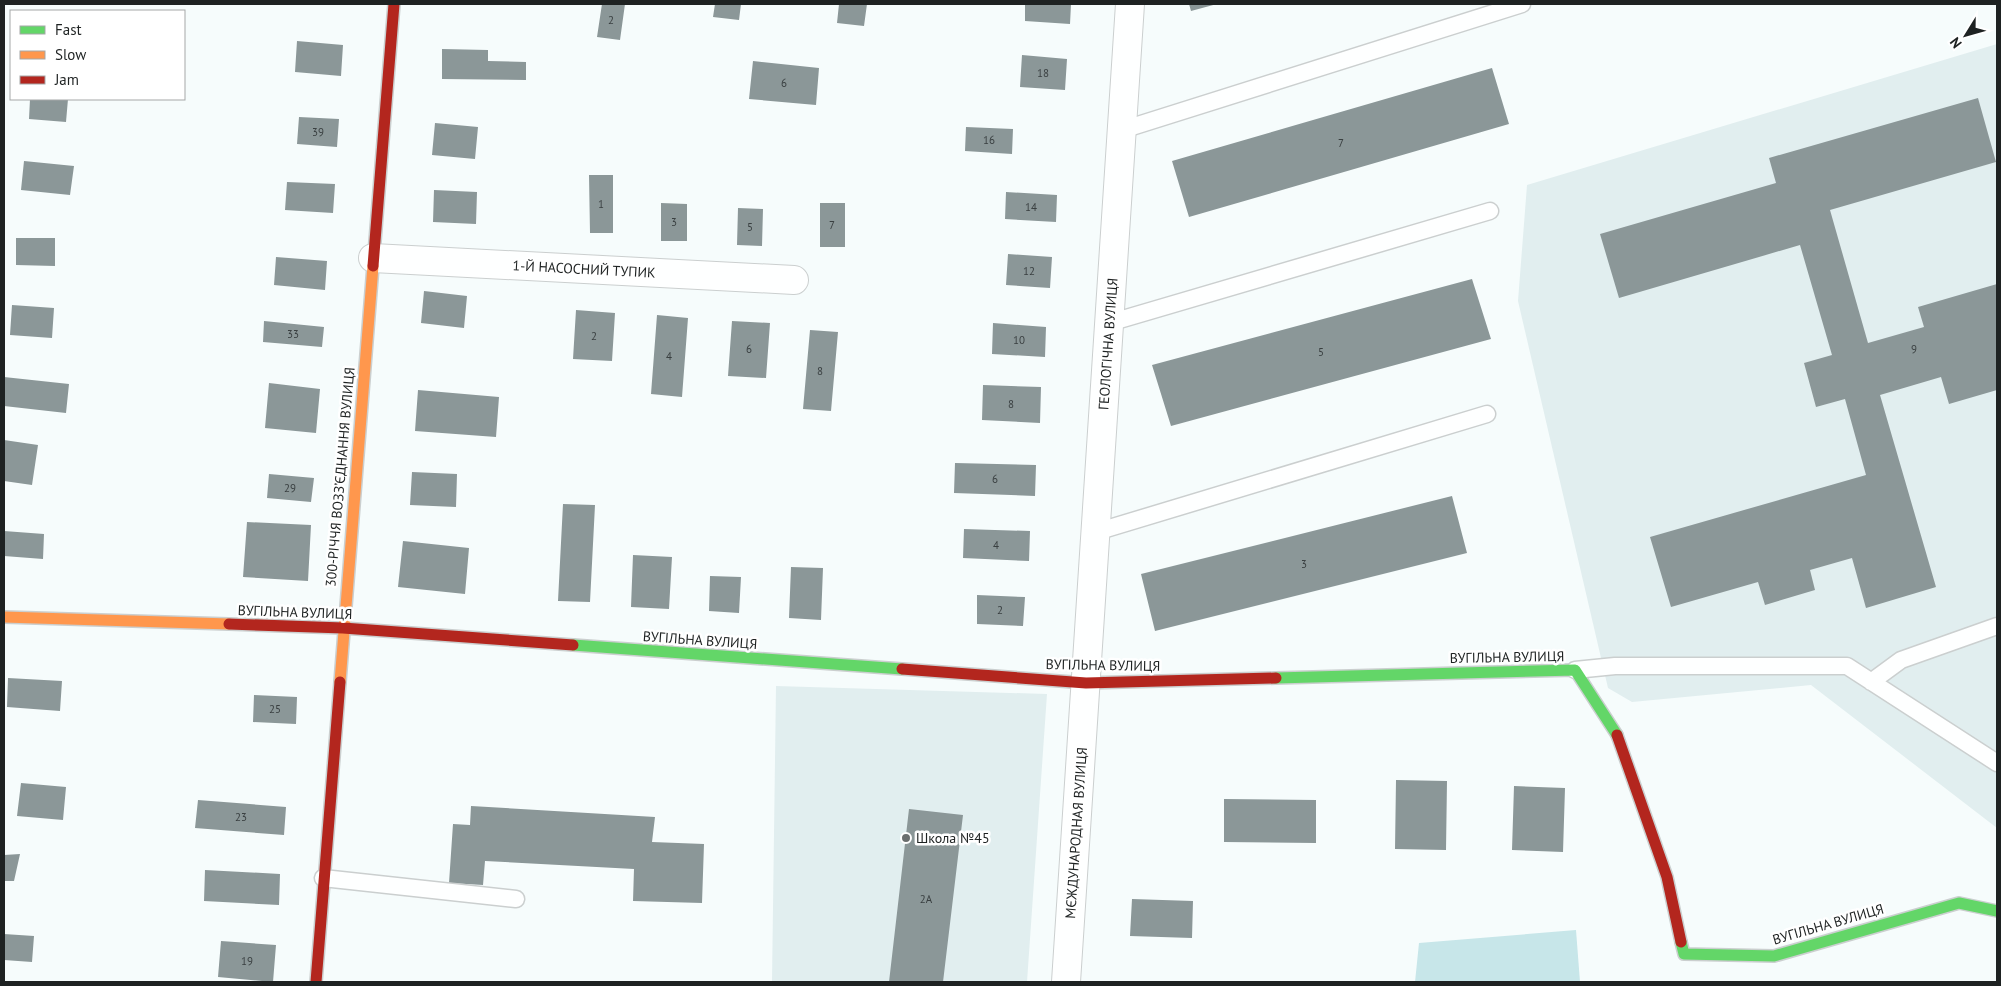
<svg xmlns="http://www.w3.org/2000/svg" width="2001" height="986" viewBox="0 0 2001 986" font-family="'PT Sans',sans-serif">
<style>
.built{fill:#e1eeef}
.green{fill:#c7e6e9}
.building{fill:#8b9798}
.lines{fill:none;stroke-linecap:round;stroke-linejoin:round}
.lane-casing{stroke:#cbcfcf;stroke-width:19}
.street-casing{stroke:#cbcfcf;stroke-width:30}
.fast-casing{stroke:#cbcfcf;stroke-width:14}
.slow-casing{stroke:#cbcfcf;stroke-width:14}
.jam-casing{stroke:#cbcfcf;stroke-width:14}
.lane{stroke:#feffff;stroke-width:16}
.street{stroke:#feffff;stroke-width:28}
.fast{stroke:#63d668;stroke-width:11}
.slow{stroke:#ff974d;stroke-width:11}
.jam{stroke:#b3261e;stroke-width:11}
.poi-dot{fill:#6a6e6e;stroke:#fff;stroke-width:2}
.labels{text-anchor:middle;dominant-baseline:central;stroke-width:5;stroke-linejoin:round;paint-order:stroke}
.number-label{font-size:11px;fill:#393f40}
.street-label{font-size:14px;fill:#1e2222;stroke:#fff}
.poi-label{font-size:14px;fill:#1e2222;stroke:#fff;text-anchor:start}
</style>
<rect width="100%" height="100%" fill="#f6fcfc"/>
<!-- built -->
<path class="built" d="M 1997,44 L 1997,828 L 1811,685 L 1632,702 L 1608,688 L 1518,301 L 1527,185 Z
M 776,686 L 1047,694 L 1027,982 L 772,982 Z"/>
<!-- green -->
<path class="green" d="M 1576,930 L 1580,982 L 1415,982 L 1419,943 Z"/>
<!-- building -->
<path class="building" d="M 602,4 L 625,4 L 620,40 L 597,37 Z
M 715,4 L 741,4 L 739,20 L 713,17 Z
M 839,4 L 867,4 L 864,26 L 837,23 Z
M 1025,4 L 1071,4 L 1070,24 L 1025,21 Z
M 1189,4 L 1217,4 L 1191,11 Z
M 297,41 L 343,45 L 341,76 L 295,72 Z
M 442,49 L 488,50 L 488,61 L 526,62 L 526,80 L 442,79 Z
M 1022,55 L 1067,59 L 1065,90 L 1020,87 Z
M 753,61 L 819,68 L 816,105 L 749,99 Z
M 1492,68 L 1509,124 L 1189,217 L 1172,161 Z
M 1978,98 L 1996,162 L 1830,210 L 1868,343 L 1924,327 L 1918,307 L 1997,284 L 1997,390 L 1949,404 L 1941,377 L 1880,395 L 1936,587 L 1866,608 L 1852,558 L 1810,570 L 1815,590 L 1765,605 L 1758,582 L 1671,607 L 1650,537 L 1866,475 L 1845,399 L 1816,407 L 1804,363 L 1832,355 L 1800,245 L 1619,298 L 1600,234 L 1776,183 L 1769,158 Z
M 30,99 L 68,99 L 66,122 L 29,119 Z
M 299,117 L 339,119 L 337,147 L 297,144 Z
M 435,123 L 478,127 L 475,159 L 432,155 Z
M 966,127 L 1013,129 L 1012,154 L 965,151 Z
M 24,161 L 74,166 L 70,195 L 21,190 Z
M 589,175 L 613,175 L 613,233 L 590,233 Z
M 287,182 L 335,184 L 333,213 L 285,210 Z
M 434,190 L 477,192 L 476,224 L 433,222 Z
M 1006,192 L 1057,195 L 1056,222 L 1005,219 Z
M 661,203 L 687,204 L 687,241 L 661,241 Z
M 820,203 L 845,203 L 845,247 L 820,247 Z
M 738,208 L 763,209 L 762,246 L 737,245 Z
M 16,238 L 55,238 L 55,266 L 16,265 Z
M 1008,254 L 1052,257 L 1050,288 L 1006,285 Z
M 276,257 L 327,261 L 325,290 L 274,285 Z
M 1472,279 L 1491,339 L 1171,426 L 1152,365 Z
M 424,291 L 467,296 L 464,328 L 421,323 Z
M 12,305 L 54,308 L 52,338 L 10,335 Z
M 576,310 L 615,313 L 612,361 L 573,359 Z
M 657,315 L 688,318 L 682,397 L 651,394 Z
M 264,321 L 324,327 L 322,347 L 263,342 Z
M 732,321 L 770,323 L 766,378 L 728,376 Z
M 993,323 L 1046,327 L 1045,357 L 992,354 Z
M 810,330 L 838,332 L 831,411 L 803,409 Z
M 4,377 L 69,384 L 66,413 L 4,406 Z
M 269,383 L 320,389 L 316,433 L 265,428 Z
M 983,385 L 1041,387 L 1040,423 L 982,420 Z
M 418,390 L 499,397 L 496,437 L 415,431 Z
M 4,440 L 38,445 L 32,485 L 4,481 Z
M 955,463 L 1036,465 L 1035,496 L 954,493 Z
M 412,472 L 457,474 L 456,507 L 410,505 Z
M 269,474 L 314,478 L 311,502 L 267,498 Z
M 1452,496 L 1467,553 L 1155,631 L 1141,574 Z
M 563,504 L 595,505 L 590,602 L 558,601 Z
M 247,522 L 311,525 L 308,581 L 243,577 Z
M 964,529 L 1030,531 L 1029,561 L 963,558 Z
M 4,531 L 44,534 L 43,559 L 4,556 Z
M 403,541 L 469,548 L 465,594 L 398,587 Z
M 633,555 L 672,557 L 669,609 L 631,607 Z
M 791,567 L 823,568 L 821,620 L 789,618 Z
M 710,576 L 741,577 L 739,613 L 709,611 Z
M 977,595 L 1025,597 L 1023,626 L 977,624 Z
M 8,678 L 62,681 L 60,711 L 7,707 Z
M 254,695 L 297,697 L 296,724 L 253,722 Z
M 1396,780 L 1447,781 L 1446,850 L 1395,849 Z
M 21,783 L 66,787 L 63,820 L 17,816 Z
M 1514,786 L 1565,788 L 1563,852 L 1512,850 Z
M 1224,799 L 1316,800 L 1316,843 L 1224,842 Z
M 198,800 L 286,807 L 284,835 L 195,828 Z
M 471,806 L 655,817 L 652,842 L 704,844 L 702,903 L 633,901 L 634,869 L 485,861 L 483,885 L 449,883 L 453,824 L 470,825 Z
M 909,809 L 963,815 L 943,982 L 889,982 Z
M 20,854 L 14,881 L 4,881 L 4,855 Z
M 205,870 L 280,874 L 279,905 L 204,901 Z
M 1132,899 L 1193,901 L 1192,938 L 1130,936 Z
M 4,934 L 34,936 L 32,962 L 4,960 Z
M 221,941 L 276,945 L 273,982 L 218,977 Z"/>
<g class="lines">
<defs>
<path id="lane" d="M 1122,130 L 1522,4
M 1109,323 L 1490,211
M 1096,532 L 1487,414
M 1575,670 L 1615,666 L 1847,666 L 1997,763
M 1871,682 L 1901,660 L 1997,626
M 323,878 L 516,899"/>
<path id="street" d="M 373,258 L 794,280
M 1066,982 L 1130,4"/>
<path id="fast" d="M 573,645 L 902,669
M 1276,678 L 1575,670 L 1617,735
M 1681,942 L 1684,954 L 1774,956 L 1959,903 L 1997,911"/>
<path id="slow" d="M 4,617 L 229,624
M 340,682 L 373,266"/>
<path id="jam" d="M 373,266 L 394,4
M 229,624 L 343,628 L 573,645
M 902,669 L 1086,683 L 1276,678
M 1617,735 L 1667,877 L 1681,942
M 316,982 L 340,682"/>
</defs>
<!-- lane casing -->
<use href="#lane" class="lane-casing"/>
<!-- street casing -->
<use href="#street" class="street-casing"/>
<!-- fast casing -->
<use href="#fast" class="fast-casing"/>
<!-- slow casing -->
<use href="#slow" class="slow-casing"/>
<!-- jam casing -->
<use href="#jam" class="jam-casing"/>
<!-- lane -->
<use href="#lane" class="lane"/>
<!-- street -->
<use href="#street" class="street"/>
<!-- fast -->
<use href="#fast" class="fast"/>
<!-- slow -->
<use href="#slow" class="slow"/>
<!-- jam -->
<use href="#jam" class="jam"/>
</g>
<!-- markers -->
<circle class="poi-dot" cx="906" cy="838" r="5"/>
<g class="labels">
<!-- number labels -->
<g class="number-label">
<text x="611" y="20">2</text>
<text x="1043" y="73">18</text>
<text x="784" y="83">6</text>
<text x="318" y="132">39</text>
<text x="989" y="140">16</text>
<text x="1341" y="143">7</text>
<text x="601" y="204">1</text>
<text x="1031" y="207">14</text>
<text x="674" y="222">3</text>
<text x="832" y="225">7</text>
<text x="750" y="227">5</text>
<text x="1029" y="271">12</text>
<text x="293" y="334">33</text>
<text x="594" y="336">2</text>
<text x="1019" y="340">10</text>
<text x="749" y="349">6</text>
<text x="1914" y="349">9</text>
<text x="1321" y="352">5</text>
<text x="669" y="356">4</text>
<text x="820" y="371">8</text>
<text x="1011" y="404">8</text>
<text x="995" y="479">6</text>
<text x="290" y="488">29</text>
<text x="996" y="545">4</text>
<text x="1304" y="564">3</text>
<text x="1000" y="610">2</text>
<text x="275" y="709">25</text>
<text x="241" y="817">23</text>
<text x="926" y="899">2А</text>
<text x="247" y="961">19</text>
</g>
<!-- street labels -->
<g class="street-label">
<text transform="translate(584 269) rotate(3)">1-Й НАСОСНИЙ ТУПИК</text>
<text transform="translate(1108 344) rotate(-86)">ГЕОЛОГІЧНА ВУЛИЦЯ</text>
<text transform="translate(340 477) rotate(-85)">300-РІЧЧЯ ВОЗЗ’ЄДНАННЯ ВУЛИЦЯ</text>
<text transform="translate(295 612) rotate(2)">ВУГІЛЬНА ВУЛИЦЯ</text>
<text transform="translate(700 640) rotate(4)">ВУГІЛЬНА ВУЛИЦЯ</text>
<text transform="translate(1507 657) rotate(-1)">ВУГІЛЬНА ВУЛИЦЯ</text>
<text transform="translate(1103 665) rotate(1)">ВУГІЛЬНА ВУЛИЦЯ</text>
<text transform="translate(1076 833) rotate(-86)">МЄЖДУНАРОДНАЯ ВУЛИЦЯ</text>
<text transform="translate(1828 924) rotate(-16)">ВУГІЛЬНА ВУЛИЦЯ</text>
</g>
<!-- poi labels -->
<g class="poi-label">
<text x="916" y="838">Школа №45</text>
</g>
</g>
<!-- border -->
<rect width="2001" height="986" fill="none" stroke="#1e2222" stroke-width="10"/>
<!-- legend -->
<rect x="10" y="10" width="175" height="90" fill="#ffffff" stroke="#a5a7a7"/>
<rect x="20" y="26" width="25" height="8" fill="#63d668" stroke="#a5a7a7"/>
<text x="55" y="35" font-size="15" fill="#1e2222">Fast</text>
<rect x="20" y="51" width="25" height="8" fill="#ff974d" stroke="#a5a7a7"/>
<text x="55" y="60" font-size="15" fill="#1e2222">Slow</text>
<rect x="20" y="76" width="25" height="8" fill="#b3261e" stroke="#a5a7a7"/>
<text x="55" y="85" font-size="15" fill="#1e2222">Jam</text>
<!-- north arrow -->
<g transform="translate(1966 35) rotate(233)" stroke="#ffffff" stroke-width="4" paint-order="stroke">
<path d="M0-4L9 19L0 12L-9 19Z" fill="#1e2222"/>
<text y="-8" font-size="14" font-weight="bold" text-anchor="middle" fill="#1e2222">N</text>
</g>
</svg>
